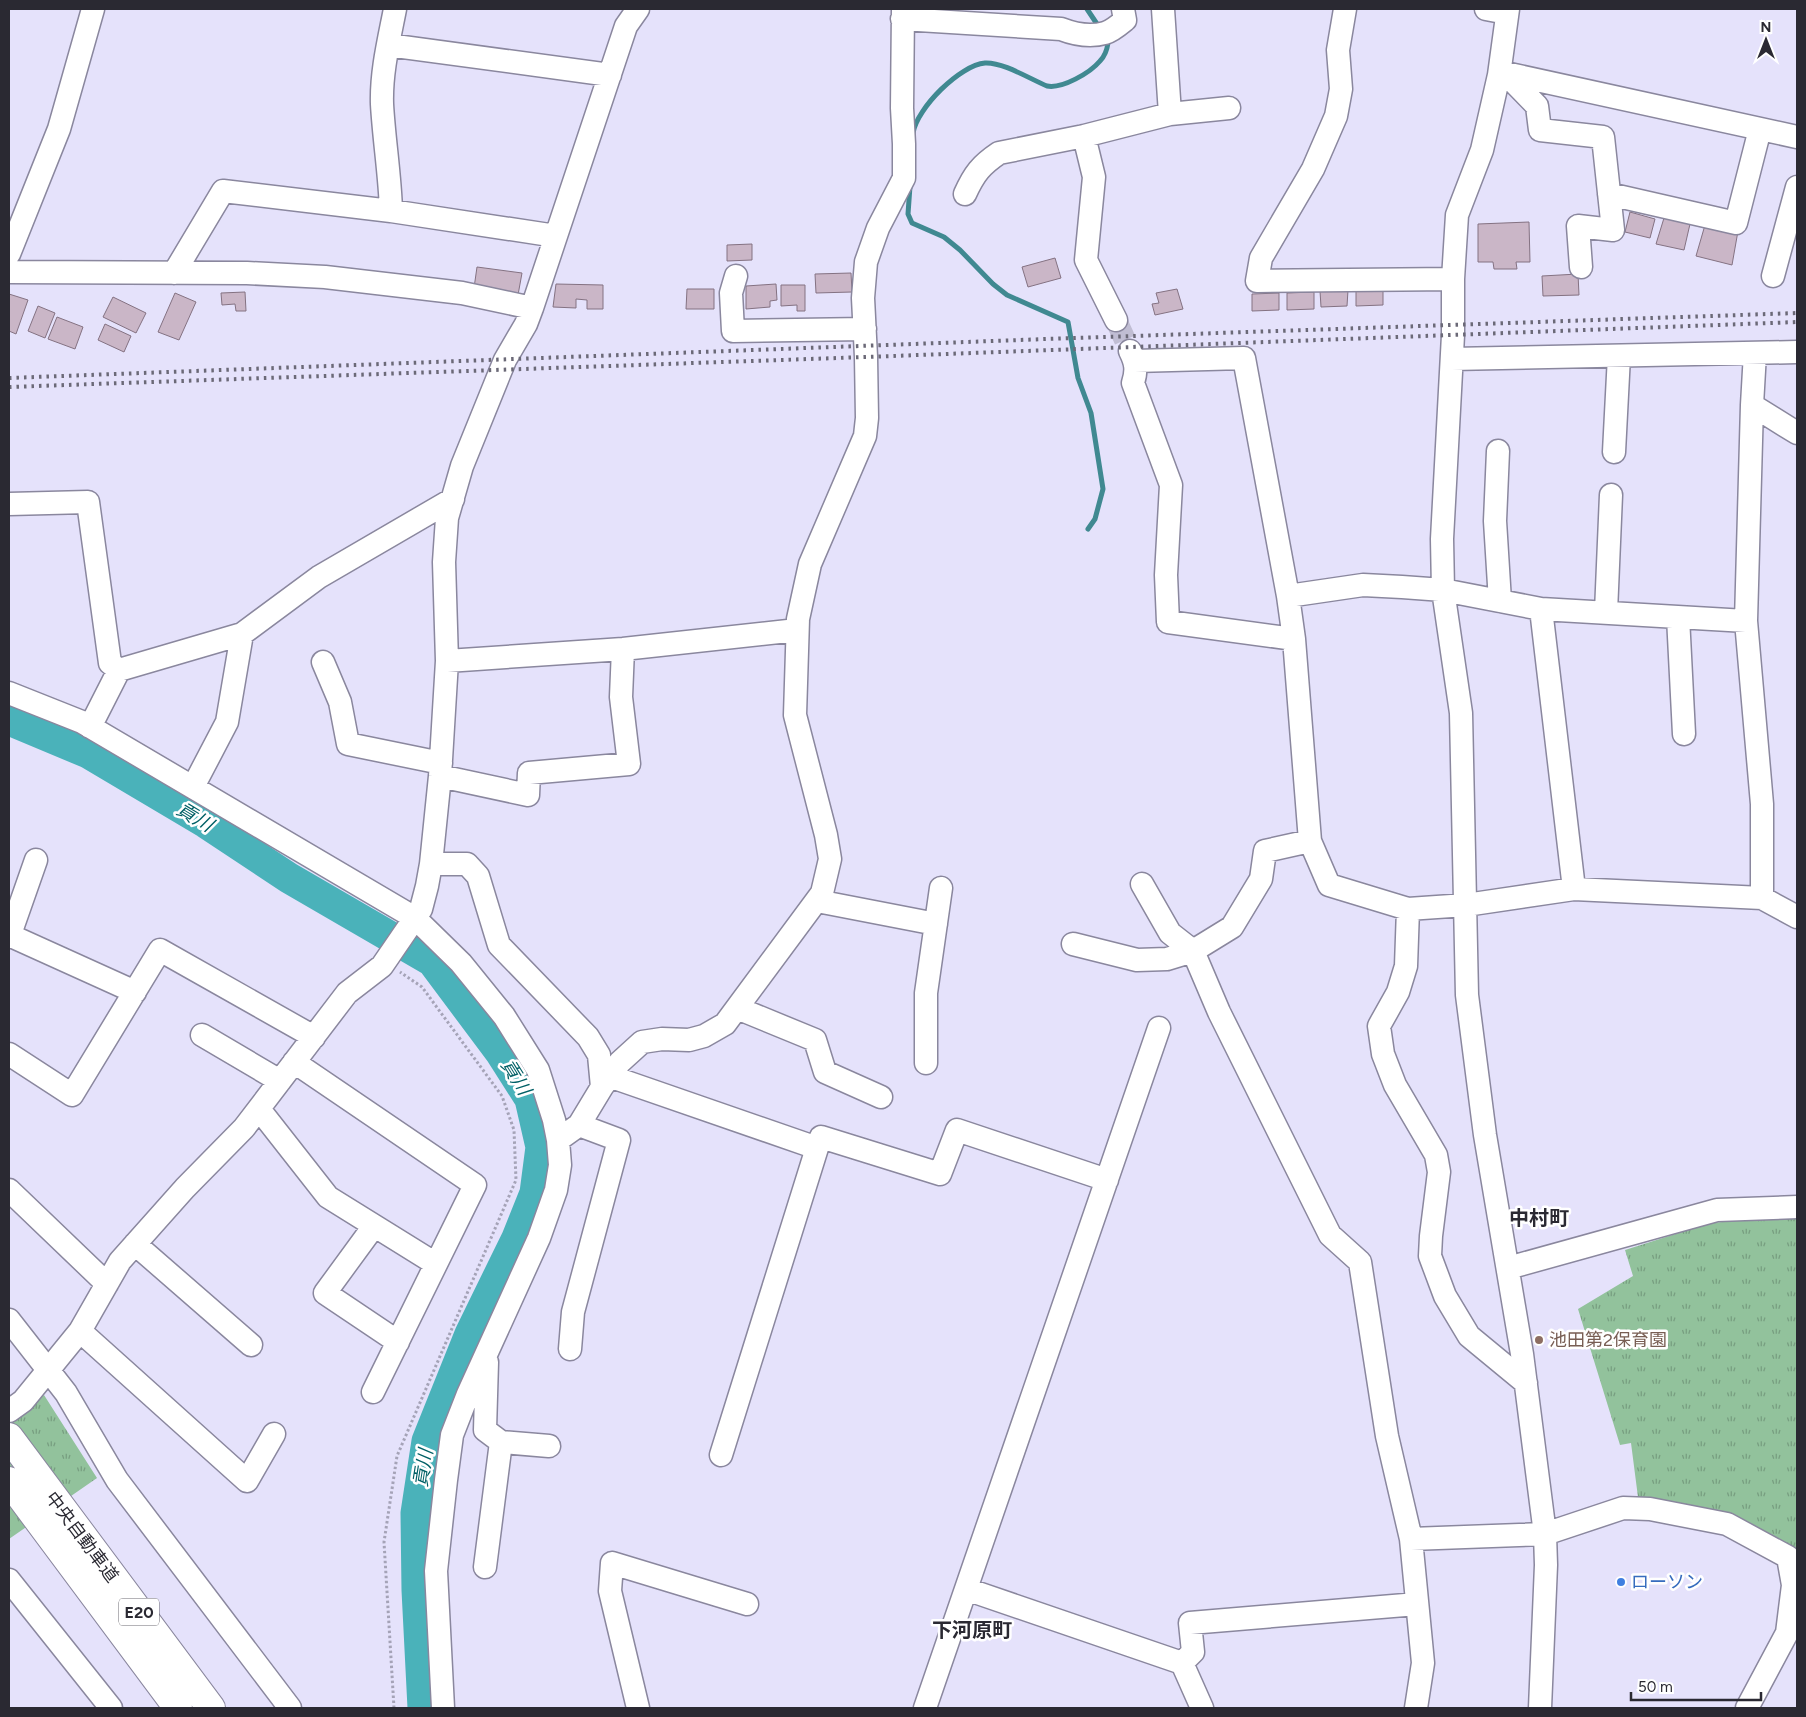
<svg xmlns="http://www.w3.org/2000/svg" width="1806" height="1717" viewBox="0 0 1806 1717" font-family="Figtree,'Noto Sans JP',sans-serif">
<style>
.grass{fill:url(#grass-tufts)}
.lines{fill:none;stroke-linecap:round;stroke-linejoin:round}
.stream{stroke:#408991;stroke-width:5}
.river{stroke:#4ab2ba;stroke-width:31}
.building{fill:#cab6c7;stroke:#847282}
.minor-tunnel{stroke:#c0bdd3;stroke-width:22;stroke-dasharray:22 11;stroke-linecap:butt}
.minor-casing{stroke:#8a879e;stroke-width:25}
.highway-casing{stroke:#8a879e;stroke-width:30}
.path{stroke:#a5a3b7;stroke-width:3;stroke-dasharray:2.5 2.5;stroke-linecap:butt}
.minor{stroke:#fff;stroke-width:22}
.highway{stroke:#fff;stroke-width:28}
.rail{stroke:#6b6977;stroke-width:4;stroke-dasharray:2.5 5;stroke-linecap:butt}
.education-dot{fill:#8d6e63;stroke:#fff;stroke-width:2}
.shop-dot{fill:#3f7fe0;stroke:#fff;stroke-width:2}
.labels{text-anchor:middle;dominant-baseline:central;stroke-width:5;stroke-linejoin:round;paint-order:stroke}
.shield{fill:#fff;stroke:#6a6970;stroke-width:1}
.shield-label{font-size:16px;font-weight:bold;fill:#2a2932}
.education-label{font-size:18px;fill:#785e54;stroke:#fff;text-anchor:start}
.street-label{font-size:18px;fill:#2a2932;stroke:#fff}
.shop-label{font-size:18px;fill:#366cbe;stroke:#fff;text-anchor:start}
.water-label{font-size:19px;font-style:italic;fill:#016066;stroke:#fff}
.quarter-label{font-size:20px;font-weight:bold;fill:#2a2932;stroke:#fff}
</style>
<defs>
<pattern id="grass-tufts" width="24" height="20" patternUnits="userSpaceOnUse" patternTransform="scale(1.25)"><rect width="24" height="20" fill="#92c29c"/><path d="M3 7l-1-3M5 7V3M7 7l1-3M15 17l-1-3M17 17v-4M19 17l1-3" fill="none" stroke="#779e80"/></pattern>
</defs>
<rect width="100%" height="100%" fill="#e5e2fb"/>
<!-- grass -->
<path class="grass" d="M 1797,1216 L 1797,1550 L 1724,1517 L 1639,1505 L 1631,1443 L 1620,1445 L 1578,1309 L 1633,1276 L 1625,1250 L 1710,1223 Z
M 44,1395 L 97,1478 L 9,1539 L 9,1421 Z"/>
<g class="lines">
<!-- stream -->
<path class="stream" d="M 1087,9 L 1099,27
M 913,133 C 917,108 960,65 985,63 C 1003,62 1030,79 1047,86 C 1062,89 1090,73 1100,61 C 1105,56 1107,50 1108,43 L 1106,39
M 910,186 L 908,214 L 912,223 L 944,237 L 960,250 L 993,284 L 1007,295 L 1068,322 L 1078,378 L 1091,413 L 1103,489 L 1095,519 L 1088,529"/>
<!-- river -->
<path class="river" d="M 9,720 L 88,753 L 206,823 L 289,878 L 432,961 L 500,1052 L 530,1099 L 541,1147 L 535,1193 L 517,1238 L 470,1334 L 427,1441 L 416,1513 L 417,1590 L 423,1708"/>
</g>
<!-- building -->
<path class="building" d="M 1630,212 L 1655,219 L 1650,238 L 1625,232 Z
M 1664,218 L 1690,224 L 1684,250 L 1656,244 Z
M 1529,222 L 1530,262 L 1516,262 L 1517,269 L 1494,269 L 1493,262 L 1478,262 L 1478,224 Z
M 1705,225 L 1738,231 L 1732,265 L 1696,256 Z
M 752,244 L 752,260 L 727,261 L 727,245 Z
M 1055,258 L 1061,278 L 1028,287 L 1022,267 Z
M 477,267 L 522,273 L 518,295 L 474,288 Z
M 851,273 L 852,292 L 816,293 L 815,274 Z
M 1578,274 L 1579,295 L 1543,296 L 1542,276 Z
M 556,284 L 603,285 L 603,309 L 587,309 L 587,300 L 576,299 L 576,308 L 553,307 Z
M 776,284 L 777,300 L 770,301 L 770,307 L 746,309 L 746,286 Z
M 781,285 L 805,285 L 805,311 L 797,311 L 797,305 L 781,306 Z
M 687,289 L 714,289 L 714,309 L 686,309 Z
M 1177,289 L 1183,309 L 1155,315 L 1152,304 L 1159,303 L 1156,293 Z
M 1356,289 L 1383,289 L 1383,305 L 1356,306 Z
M 1348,290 L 1347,306 L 1321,307 L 1320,291 Z
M 245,292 L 246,311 L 236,311 L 235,304 L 222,305 L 221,293 Z
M 1314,292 L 1314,309 L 1287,310 L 1287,293 Z
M 175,293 L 196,302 L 179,340 L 158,332 Z
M 1279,293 L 1279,310 L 1252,311 L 1252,294 Z
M 9,294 L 28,300 L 16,334 L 9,331 Z
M 113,297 L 146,313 L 136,333 L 103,317 Z
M 38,306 L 55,313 L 45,338 L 28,331 Z
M 57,317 L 83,327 L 75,349 L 48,339 Z
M 105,324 L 131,336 L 124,352 L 98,340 Z"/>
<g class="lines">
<!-- minor-tunnel -->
<path class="minor-tunnel" d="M 1116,320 L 1130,351"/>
<defs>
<path id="minor" d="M 1163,9 L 1170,114
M 1345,9 L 1338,50 L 1341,89 L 1336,116 L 1313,169 L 1261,258 L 1257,281 L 1453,279
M 1486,9 L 1507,13
M 1508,9 L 1499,75 L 1482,150 L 1457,215 L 1453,279 L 1453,335 L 1442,539 L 1443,590 L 1461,713 L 1467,995 L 1485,1135 L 1522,1354 L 1545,1534 L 1546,1565 L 1540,1708
M 902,19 L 1061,29 C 1074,34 1091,37 1105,33 C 1112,31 1119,25 1125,20 L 1123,9
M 388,45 L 610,75
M 1505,73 L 1537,106 L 1540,130 L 1603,137 L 1613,230 L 1578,226 L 1581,267
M 1499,75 L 1505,73 L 1797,137
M 1084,136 L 1094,177 L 1086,260 L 1116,320
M 965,194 C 974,174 981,165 999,153 L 1084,136 L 1170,114 L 1229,108
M 1609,194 L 1736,223 L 1760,129
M 391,211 C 390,175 384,140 382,104 C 381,72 389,40 395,9
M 9,254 L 59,129 L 93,9
M 9,272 L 247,273 L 325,277 L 462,293 L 532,308
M 174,273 L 223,191 L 391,211 L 556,236
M 736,276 L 731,293 L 733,331 L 865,329
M 1773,276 L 1797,187
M 1130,351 C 1136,363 1137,370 1133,383 L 1171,485 L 1166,575 L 1168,622 L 1294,639
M 1755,353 L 1752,405 L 1746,621 L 1762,804 L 1762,898
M 1452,359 L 1797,352
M 1135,361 L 1244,358 L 1288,596 L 1294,639 L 1310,841 L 1329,885 L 1408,909 L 1466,905 L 1574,889 L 1762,898 L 1797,917
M 1752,405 L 1797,433
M 1498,451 L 1495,521 L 1500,601
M 1614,452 L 1619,356
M 9,504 L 88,502 L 110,663 L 119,670 L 242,634
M 1288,596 L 1363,585 L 1402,587 L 1443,590 L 1541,609 L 1746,621
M 1541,609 L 1574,889
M 1606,612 L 1611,495
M 1678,617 L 1684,734
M 447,661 L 623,649 L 797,630
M 323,662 L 340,702 L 348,744 L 441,763
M 9,693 L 82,722 L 415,918 L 461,963 L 504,1016 L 538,1070 L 554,1120 L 558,1140 L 560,1165 L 556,1190 L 539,1238 L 468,1394 L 452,1435 L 446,1480 L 436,1571 L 443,1708
M 90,727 L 119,670
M 440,776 L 528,795 L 529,773 L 629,764 L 621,697 L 623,649
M 193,787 L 227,722 L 242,634 L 319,577 L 453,499
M 431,864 L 467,864 L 478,876 L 499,945 L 588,1037 L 599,1055 L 602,1087
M 1142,884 L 1170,933 L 1193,951 L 1219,1012 L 1330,1235 L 1360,1262 L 1387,1436 L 1411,1539 L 1423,1663 L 1416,1708
M 817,901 L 936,924
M 1408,909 L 1406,966 L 1398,992 L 1379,1026 L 1383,1054 L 1395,1085 L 1436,1155 L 1439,1172 L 1431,1236 L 1430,1256 L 1445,1296 L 1469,1336 L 1526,1383
M 9,935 L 135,992
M 9,937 L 36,860
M 1073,944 L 1137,960 L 1167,959 L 1193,951 L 1232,927 L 1261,879 L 1265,851 L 1310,841
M 737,1008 L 815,1040 L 825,1072 L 881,1097
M 202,1035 L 280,1081
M 9,1054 L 72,1095 L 160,950 L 314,1037
M 294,1062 L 475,1185 L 373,1392
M 926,1063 L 926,993 L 941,888
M 609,1076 L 817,1148 L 821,1137 L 940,1174 L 957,1130 L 1107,1180
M 259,1109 L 328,1197 L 436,1264
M 558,1140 L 579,1125 L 602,1087 L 620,1062 L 642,1042 L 662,1039 L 689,1040 L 704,1036 L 725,1024 L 822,893 L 830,859 L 826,835 L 795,715 L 798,619 L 810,564 L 865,436 L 867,418 L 866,357 L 863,298 L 866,262 L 878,228 L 904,178 L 904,144 L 902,108 L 903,9
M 9,1190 L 107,1284
M 374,1226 L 325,1293 L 398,1342
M 135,1244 L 251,1345
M 1508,1268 L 1717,1210 L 1797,1207
M 9,1320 L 66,1393 L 117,1480 L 290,1708
M 80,1331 L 247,1481 L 274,1434
M 570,1349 L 573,1312 L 619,1140 L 579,1125
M 487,1362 L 485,1430 L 501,1442 L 549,1446
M 9,1411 L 23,1401 L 80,1331 L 120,1261 L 185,1188 L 244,1128 L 347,993 L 382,966 L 421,909 L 427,886 L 431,864 L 440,776 L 447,661 L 444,562 L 447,518 L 462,466 L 505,360 L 526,324 L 532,308 L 626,26 L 638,9
M 721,1455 L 817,1148
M 1411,1539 L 1545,1534 L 1623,1508 L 1650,1509 L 1727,1524 L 1788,1557 L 1793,1585 L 1787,1633 L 1747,1708
M 485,1567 L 501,1442
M 9,1580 L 111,1708
M 966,1589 L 1182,1663 L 1202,1708
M 1182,1663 L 1193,1652 L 1190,1623 L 1417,1604
M 638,1708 L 610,1591 L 612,1563 L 747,1604
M 925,1708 L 1159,1028"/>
<path id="highway" d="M 9,1437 L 211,1708
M 9,1481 L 178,1708"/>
</defs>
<!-- minor casing -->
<use href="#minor" class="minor-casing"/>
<!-- highway casing -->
<use href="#highway" class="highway-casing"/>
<!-- path -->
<path class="path" d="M 394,1708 L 384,1542 L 397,1456 L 516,1180 L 514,1130 L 502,1096 L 422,987 L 400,972"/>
<!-- minor -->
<use href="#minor" class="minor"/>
<!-- highway -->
<use href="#highway" class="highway"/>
<!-- rail -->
<path class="rail" d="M 9,378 L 1046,339 L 1797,313
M 9,387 L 866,357 L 1797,322"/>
</g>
<!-- markers -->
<circle class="education-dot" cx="1539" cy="1340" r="5"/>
<circle class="shop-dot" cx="1621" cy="1582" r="5"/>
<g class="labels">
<!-- shield labels -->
<rect class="shield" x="119" y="1598.5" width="40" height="27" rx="4"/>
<g class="shield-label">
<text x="139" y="1612">E20</text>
</g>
<!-- education labels -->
<g class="education-label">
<text x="1549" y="1340">池田第2保育園</text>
</g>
<!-- street labels -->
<g class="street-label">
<text transform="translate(82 1537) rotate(53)">中央自動車道</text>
</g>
<!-- shop labels -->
<g class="shop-label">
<text x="1631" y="1582">ローソン</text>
</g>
<!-- water labels -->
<g class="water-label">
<text transform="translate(195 817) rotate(31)">貢川</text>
<text transform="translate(516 1077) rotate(58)">貢川</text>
<text transform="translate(423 1468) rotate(-81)">貢川</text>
</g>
<!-- quarter labels -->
<g class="quarter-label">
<text x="1539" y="1218">中村町</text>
<text x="972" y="1630">下河原町</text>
</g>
</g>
<!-- border -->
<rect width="1806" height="1717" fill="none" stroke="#2a2932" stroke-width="20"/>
<!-- north arrow -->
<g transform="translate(1766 40)" stroke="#ffffff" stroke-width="4" paint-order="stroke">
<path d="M0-4L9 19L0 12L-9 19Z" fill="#2a2932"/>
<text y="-8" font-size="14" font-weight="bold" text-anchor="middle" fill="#2a2932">N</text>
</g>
<!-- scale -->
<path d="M1631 1692v8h130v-8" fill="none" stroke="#2a2932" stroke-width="2.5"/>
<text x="1638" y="1692" font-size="15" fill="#2a2932" stroke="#ffffff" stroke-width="4" paint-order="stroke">50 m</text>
</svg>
